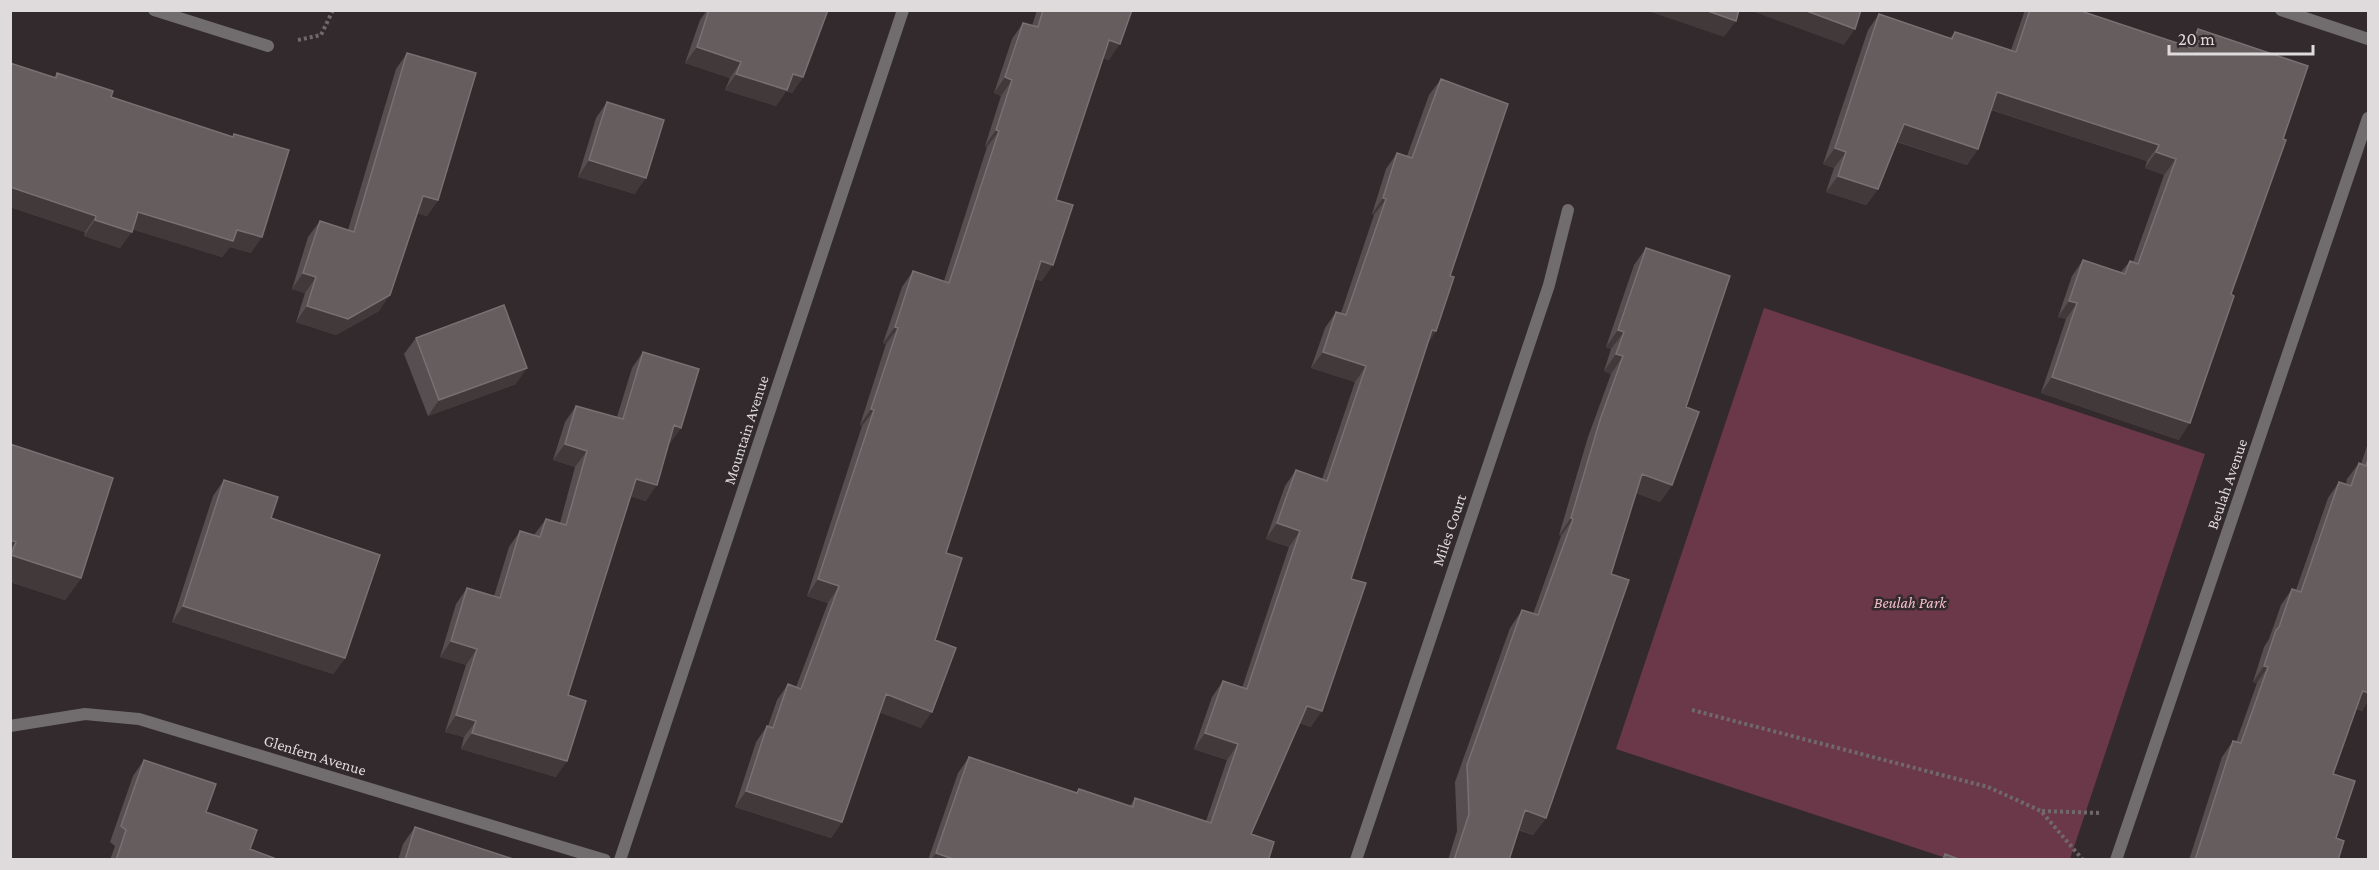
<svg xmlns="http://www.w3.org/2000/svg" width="2379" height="870" viewBox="0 0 2379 870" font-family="'Crimson Pro',serif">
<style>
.green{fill:#6b3849}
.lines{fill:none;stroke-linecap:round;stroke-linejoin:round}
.path{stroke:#70696b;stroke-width:4;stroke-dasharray:3 3;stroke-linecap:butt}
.street{stroke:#716c6e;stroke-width:12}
.wall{fill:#564e50}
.shaded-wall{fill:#42393b}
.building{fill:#655d5e;stroke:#787072;stroke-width:1.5}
.labels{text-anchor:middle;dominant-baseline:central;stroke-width:5;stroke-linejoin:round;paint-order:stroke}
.street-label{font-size:16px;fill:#dfdadb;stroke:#322a2c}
.park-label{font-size:16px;font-style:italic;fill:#f6bdcd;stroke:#322a2c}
</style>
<rect width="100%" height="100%" fill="#322a2c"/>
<!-- green -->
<path class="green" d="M 1764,308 L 2205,454 L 2070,859 L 1949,859 L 1616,749 Z"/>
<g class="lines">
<!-- path -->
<path class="path" d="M 298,40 L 321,35 L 333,10
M 1692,710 L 1988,787 L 2041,811 L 2083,860
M 2042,811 L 2100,813"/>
<!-- street -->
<path class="street" d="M 154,10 L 268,46
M 2281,10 L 2368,39
M 10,726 L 85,714 L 139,719 L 605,860
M 620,860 L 903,10
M 1356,860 L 1549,285 L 1568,210
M 2116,860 L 2368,118"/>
</g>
<!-- wall -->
<path class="wall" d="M 707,10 L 828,10 L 803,77 L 792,93 L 786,91 L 776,106 L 725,90 L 730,78 L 685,63 L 700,20 Z
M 1037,10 L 1132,10 L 1109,60 L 1103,58 L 1056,200 L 1042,281 L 1035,279 L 946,553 L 935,640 L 921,728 L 880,712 L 842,822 L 831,838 L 735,807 L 756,742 L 767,726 L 768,726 L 777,700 L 788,684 L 796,687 L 828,603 L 807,596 L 862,426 L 860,425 L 886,344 L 883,343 L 902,287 L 913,271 L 944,281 L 987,147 L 985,146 L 1001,96 L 994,93 L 1012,39 L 1023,23 L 1032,26 Z
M 2025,10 L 2078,10 L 2187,46 L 2198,29 L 2179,440 L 2041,393 L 2066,319 L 2058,317 L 2072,276 L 2083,260 L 2121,272 L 2130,261 L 2133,262 L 2164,175 L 2145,168 L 2147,161 L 1991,110 L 1978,149 L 1967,165 L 1897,142 L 1878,189 L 1866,205 L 1826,192 L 1834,168 L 1823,164 L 1868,30 L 1879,14 L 1950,38 L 1955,32 L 2011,50 Z
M 407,53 L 438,200 L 427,216 L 417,213 L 379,311 L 336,335 L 296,322 L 305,293 L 292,289 L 308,237 L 320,221 L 348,230 L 396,69 Z
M 10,63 L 54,78 L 57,73 L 111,97 L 232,137 L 234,134 L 251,253 L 230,247 L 222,257 L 132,229 L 120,248 L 84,236 L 85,232 L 10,207 Z
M 1441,79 L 1450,276 L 1436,331 L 1428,343 L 1351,579 L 1311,727 L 1299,723 L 1251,834 L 1269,858 L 1275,860 L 928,860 L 958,773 L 969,757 L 1076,793 L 1079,789 L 1130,806 L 1135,798 L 1206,821 L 1227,760 L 1194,749 L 1212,697 L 1223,681 L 1242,688 L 1289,547 L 1266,539 L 1285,486 L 1296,470 L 1322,479 L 1355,382 L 1311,368 L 1325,328 L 1336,312 L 1341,313 L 1374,215 L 1372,214 L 1386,169 L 1397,153 L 1407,156 L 1429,95 Z
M 607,102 L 635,194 L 578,177 L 596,118 Z
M 1646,248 L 1686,407 L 1672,485 L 1660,502 L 1636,493 L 1611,574 L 1546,818 L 1533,835 L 1518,830 L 1509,860 L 1448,860 L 1457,831 L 1455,782 L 1510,628 L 1522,610 L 1533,614 L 1561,536 L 1559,535 L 1588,437 L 1611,374 L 1604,371 L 1611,349 L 1606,347 L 1634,265 Z
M 416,338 L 516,384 L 428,416 L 404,354 Z
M 643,352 L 670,444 L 669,443 L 646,501 L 631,496 L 568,695 L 556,777 L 461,749 L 464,737 L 445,732 L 466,665 L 440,657 L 456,604 L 467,588 L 494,596 L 509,547 L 520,531 L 534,535 L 546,519 L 560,523 L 575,467 L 553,460 L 565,422 L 576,406 L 617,417 L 632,368 Z
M 2368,443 L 2368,701 L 2362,711 L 2356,709 L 2333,774 L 2336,838 L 2338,860 L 2189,860 L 2222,757 L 2233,741 L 2236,742 L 2257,683 L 2253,682 L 2264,647 L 2269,639 L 2281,605 L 2292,589 L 2296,590 L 2328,498 L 2339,482 L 2346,484 L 2347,479 L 2359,463 L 2361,464 Z
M 10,444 L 81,578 L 65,600 L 10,582 Z
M 224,480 L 271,518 L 345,658 L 333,674 L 172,622 L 213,496 Z
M 144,760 L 250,849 L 279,860 L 110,860 L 115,846 L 110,842 L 133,776 Z
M 415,827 L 516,860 L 398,860 L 403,844 Z"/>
<!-- shaded-wall -->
<path class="shaded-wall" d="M 1645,10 L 1705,10 L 1736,21 L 1724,37 Z
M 1749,10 L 1804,10 L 1855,29 L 1844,45 Z
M 1109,40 L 1120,44 L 1109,60 L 1097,56 Z
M 697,47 L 741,62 L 730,78 L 685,63 Z
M 736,74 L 793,74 L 803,77 L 792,93 L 786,91 L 776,106 L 725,90 Z
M 1005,77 L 1012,80 L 1001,96 L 994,93 Z
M 1997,92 L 2159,145 L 2147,161 L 1986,108 Z
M 1904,124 L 1978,149 L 1967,165 L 1893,140 Z
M 996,130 L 999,131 L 987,147 L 985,146 Z
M 1835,148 L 1846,152 L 1834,168 L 1823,164 Z
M 2156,152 L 2176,159 L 2164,175 L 2145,168 Z
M 589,160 L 646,178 L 635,194 L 578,177 Z
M 1838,176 L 1878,189 L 1866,205 L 1826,192 Z
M 10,187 L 96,216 L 85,232 L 10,207 Z
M 423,196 L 438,200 L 427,216 L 412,212 Z
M 1383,198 L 1386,199 L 1374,215 L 1372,214 Z
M 138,212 L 237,230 L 262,237 L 251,253 L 230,247 L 222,257 L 127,228 Z
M 95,220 L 132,232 L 120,248 L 84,236 Z
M 1041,261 L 1053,265 L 1042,281 L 1029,277 Z
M 303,273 L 316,277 L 305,293 L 292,289 Z
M 390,295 L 379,311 L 336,335 L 296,322 L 307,306 Z
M 2069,301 L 2077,303 L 2066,319 L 2058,317 Z
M 895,327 L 898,328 L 886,344 L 883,343 Z
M 1432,330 L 1436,331 L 1425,347 Z
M 1618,330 L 1624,332 L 1611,349 L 1606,347 Z
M 1323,352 L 1366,366 L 1355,382 L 1311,368 Z
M 1616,354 L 1623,356 L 1611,374 L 1604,371 Z
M 527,368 L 516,384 L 428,416 L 439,400 Z
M 2052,377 L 2190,423 L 2179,440 L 2041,393 Z
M 871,409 L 874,410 L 862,426 L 860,425 Z
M 674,425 L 681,428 L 670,444 L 663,441 Z
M 565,444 L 587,451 L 575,467 L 553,460 Z
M 1642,474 L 1672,485 L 1660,502 L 1630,491 Z
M 636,479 L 657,485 L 646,501 L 625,495 Z
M 1571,518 L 1573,519 L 1561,536 L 1559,535 Z
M 1277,523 L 1300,531 L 1289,547 L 1266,539 Z
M 10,540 L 16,542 L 10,549 Z
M 11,555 L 81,578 L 65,600 L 10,582 L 10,557 Z
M 818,579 L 839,586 L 828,603 L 807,596 Z
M 183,606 L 345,658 L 333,674 L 172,622 Z
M 451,641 L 477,649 L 466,665 L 440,657 Z
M 2264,666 L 2268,667 L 2257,683 L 2253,682 Z
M 2363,691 L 2368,693 L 2368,701 L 2362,711 L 2352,707 Z
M 886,694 L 932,712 L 921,728 L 875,711 Z
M 1307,706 L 1322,711 L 1311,727 L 1296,722 Z
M 456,715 L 476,721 L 464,737 L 445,732 Z
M 472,733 L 567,761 L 556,777 L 461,749 Z
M 1205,733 L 1238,744 L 1227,760 L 1194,749 Z
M 746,791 L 842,822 L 831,838 L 735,807 Z
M 1525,810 L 1546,818 L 1533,835 L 1512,827 Z
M 936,853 L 956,860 L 931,860 Z"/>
<!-- building -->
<path class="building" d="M 709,10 L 828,10 L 803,77 L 793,74 L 787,90 L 736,74 L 741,62 L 697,47 Z
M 1043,10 L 1132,10 L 1120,44 L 1109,40 L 1056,200 L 1073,205 L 1053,265 L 1041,261 L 946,553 L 962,558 L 935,640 L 956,648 L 932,712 L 886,694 L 842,822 L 746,791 L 767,726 L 773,728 L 788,684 L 801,689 L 839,586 L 818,579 L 874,410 L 871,409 L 898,328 L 895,327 L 913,271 L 949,283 L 999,131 L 996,130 L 1012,80 L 1005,77 L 1023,23 L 1038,27 Z
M 1705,10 L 1739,10 L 1736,21 Z
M 1804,10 L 1861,10 L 1855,29 Z
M 2030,10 L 2078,10 L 2192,48 L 2198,29 L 2308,66 L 2283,139 L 2286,140 L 2231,294 L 2234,296 L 2190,423 L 2052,377 L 2077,303 L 2069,301 L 2083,260 L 2125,274 L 2130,261 L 2138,264 L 2176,159 L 2156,152 L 2159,145 L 1997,92 L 1978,149 L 1904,124 L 1878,189 L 1838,176 L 1846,152 L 1835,148 L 1879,14 L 1952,39 L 1955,32 L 2016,52 Z
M 407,53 L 476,73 L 438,200 L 423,196 L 390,295 L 348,319 L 307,306 L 316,277 L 303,273 L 320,221 L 354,232 Z
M 10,63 L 56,78 L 57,73 L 113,91 L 111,97 L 233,137 L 234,134 L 289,150 L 262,237 L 237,230 L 233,241 L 138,212 L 132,232 L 95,220 L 96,216 L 10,187 Z
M 1441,79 L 1508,104 L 1450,276 L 1454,277 L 1436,331 L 1432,330 L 1351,579 L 1366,583 L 1322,711 L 1307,706 L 1251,834 L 1274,842 L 1269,858 L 1275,860 L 956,860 L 936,853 L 969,757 L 1077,793 L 1079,789 L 1133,807 L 1135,798 L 1211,823 L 1238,744 L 1205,733 L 1223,681 L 1247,689 L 1300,531 L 1277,523 L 1296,470 L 1327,481 L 1366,366 L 1323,352 L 1336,312 L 1346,315 L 1386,199 L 1383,198 L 1397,153 L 1412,158 Z
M 607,102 L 664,120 L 646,178 L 589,160 Z
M 1646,248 L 1730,276 L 1686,407 L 1699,412 L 1672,485 L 1642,474 L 1611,574 L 1629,580 L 1546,818 L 1525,810 L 1509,860 L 1454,860 L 1469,814 L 1467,765 L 1522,610 L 1538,615 L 1573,519 L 1571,518 L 1600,420 L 1623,356 L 1616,354 L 1624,332 L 1618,330 Z
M 504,305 L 527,368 L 439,400 L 416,338 Z
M 643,352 L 699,369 L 681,428 L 674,425 L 657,485 L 636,479 L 568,695 L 586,701 L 567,761 L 472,733 L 476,721 L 456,715 L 477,649 L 451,641 L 467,588 L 500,598 L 520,531 L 540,537 L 546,519 L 566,525 L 587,451 L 565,444 L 576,406 L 623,419 Z
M 10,444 L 113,478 L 81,578 L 11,555 L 16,542 L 10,540 Z
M 2368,459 L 2368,693 L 2363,691 L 2361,695 L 2333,774 L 2355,781 L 2336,838 L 2344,841 L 2338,860 L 2195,860 L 2233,741 L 2241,743 L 2268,667 L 2264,666 L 2276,630 L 2279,627 L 2292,589 L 2301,592 L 2339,482 L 2351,486 L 2359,463 L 2366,466 Z
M 224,480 L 278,497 L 271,518 L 380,555 L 345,658 L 183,606 Z
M 144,760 L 216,784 L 206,812 L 257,830 L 250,849 L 279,860 L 116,860 L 126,830 L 121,826 Z
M 415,827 L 516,860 L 405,860 Z
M 1945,854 L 1961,860 L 1943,860 Z"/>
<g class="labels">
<!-- street labels -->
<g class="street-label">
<text transform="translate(746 430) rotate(-72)">Mountain Avenue</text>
<text transform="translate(2227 484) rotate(-71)">Beulah Avenue</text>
<text transform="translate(1449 530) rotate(-71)">Miles Court</text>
<text transform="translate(315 755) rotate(17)">Glenfern Avenue</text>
</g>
<!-- park labels -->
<g class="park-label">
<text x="1910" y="602">Beulah Park</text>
</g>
</g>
<!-- border -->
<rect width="2379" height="870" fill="none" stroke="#dfdadb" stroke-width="24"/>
<!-- scale -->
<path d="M2169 45v9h144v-9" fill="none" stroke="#dfdadb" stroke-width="3"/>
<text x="2178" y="45" font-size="18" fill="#dfdadb" stroke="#322a2c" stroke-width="4.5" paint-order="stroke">20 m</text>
</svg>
